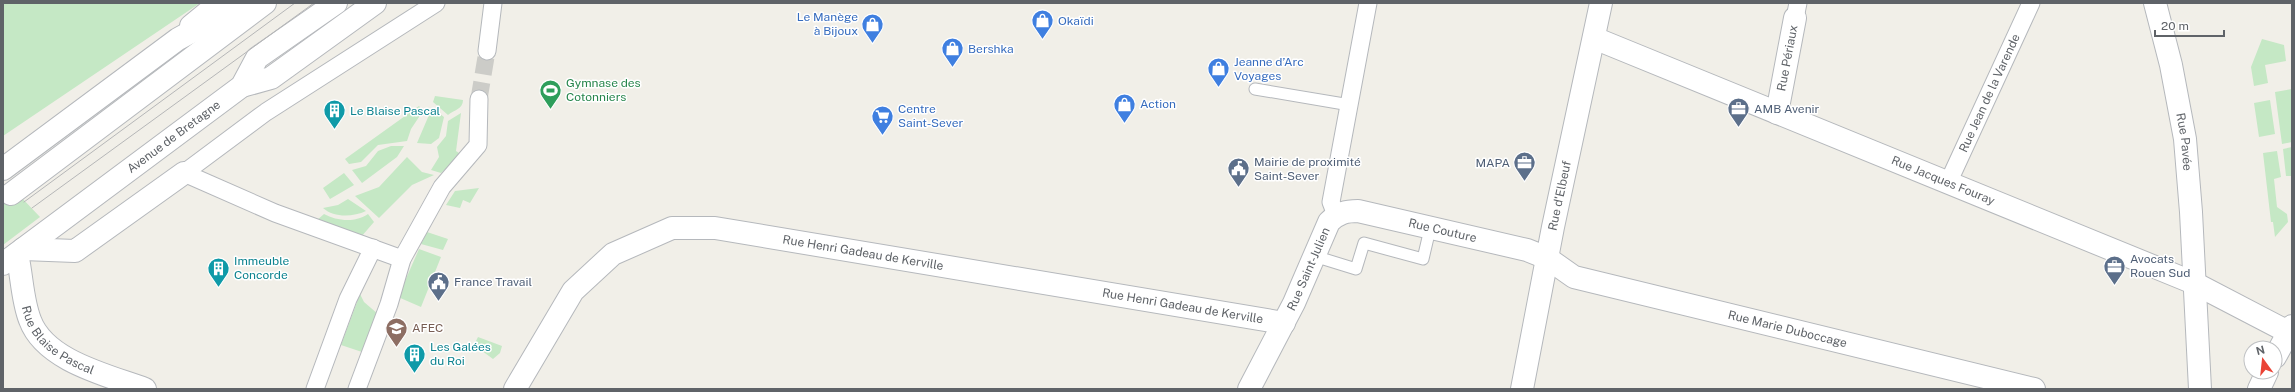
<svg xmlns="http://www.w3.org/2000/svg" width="2295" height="392" viewBox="0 0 2295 392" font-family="'Public Sans',sans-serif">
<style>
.green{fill:#c5e8c5}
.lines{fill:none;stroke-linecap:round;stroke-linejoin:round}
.pedestrian-tunnel{stroke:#ccccc8;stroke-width:17;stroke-dasharray:17 8;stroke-linecap:butt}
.service-casing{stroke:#b5b8bc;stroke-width:13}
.pedestrian-casing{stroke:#b5b8bc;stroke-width:19}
.minor-casing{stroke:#b5b8bc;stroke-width:24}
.tertiary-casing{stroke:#b5b8bc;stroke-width:24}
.service{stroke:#fff;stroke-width:11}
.pedestrian{stroke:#fff;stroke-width:17}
.minor{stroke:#fff;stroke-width:22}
.tertiary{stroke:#fff;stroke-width:22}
.tram{stroke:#b6b7b8;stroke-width:1}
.labels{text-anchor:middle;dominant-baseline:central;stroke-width:3;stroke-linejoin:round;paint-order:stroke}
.shop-label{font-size:12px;fill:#366cbe;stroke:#fff;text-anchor:start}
.street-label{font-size:12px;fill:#5f6368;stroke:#fff}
.leisure-label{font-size:12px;fill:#27864d;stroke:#fff;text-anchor:start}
.service-label{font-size:12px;fill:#4e5e75;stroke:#fff;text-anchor:start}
.culture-label{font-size:12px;fill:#0d838f;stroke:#fff;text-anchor:start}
.education-label{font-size:12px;fill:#785e54;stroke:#fff;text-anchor:start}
</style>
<rect width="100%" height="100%" fill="#f1efe8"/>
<!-- green -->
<path class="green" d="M 3,3 L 200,3 L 3,136 Z
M 2262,39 L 2284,45 L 2286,61 L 2265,65 L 2268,83 L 2254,86 L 2251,67 Z
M 2292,89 L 2292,142 L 2282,144 L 2275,92 Z
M 435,96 L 463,100 C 463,109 454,110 448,115 L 433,102 Z
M 2270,100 L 2275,134 L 2259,137 L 2254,103 Z
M 419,106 L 423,111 L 411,129 L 407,141 L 378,145 L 361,162 L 349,164 L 345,159 Z
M 432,108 L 444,117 L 439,138 L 431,144 L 417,143 Z
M 461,113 L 456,151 L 459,153 L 456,160 L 441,173 L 431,170 L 439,157 L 437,147 L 446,136 L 448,121 Z
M 391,146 L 404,146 L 397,157 L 362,183 L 352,170 L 366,166 L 378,151 Z
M 2292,147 L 2292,176 L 2286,176 L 2283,149 Z
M 2277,151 L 2281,177 L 2274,179 L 2277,207 L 2287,214 L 2288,222 L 2275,237 L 2273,222 L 2271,222 L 2263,153 Z
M 407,157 L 422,172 L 434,175 L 412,185 L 379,218 L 355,196 L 379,187 Z
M 344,173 L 354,185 L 330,199 L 323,188 Z
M 3,187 L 20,196 L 40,217 L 3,245 Z
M 479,188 L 470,203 L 463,200 L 460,208 L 446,205 L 455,191 Z
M 348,199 L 366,211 C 353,217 334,218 323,208 L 338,205 Z
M 324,214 C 337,221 355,223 368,214 L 374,222 L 361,237 L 316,221 Z
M 427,232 L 448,239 L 443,250 L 421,244 Z
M 419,249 L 441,257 L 421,307 L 398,297 Z
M 360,294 L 364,302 L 378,314 L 362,352 L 341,345 Z
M 478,337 L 502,346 L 500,353 L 493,359 L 474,345 Z"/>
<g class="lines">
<!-- pedestrian-tunnel -->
<path class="pedestrian-tunnel" d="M 479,99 L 487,51"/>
<defs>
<path id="service" d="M 1255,89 L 1350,105
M 1314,256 L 1356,269 L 1364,243 L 1423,259 L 1430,229"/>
<g id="pedestrian">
<path d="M 1795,18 L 1798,3"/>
<path d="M 487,51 L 493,3"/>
<path id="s1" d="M 1948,183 L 2031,3"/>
<path d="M 1336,215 L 1331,202 L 1368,3"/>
<path d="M 402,259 L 275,213 L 184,173 L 266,112 L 436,3"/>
<path d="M 315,389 L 348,299 L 373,248"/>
<path d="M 357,389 L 389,304 L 402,259 L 442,187 L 478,145 L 479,99"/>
</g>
<g id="minor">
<path d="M 191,26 L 219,3"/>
<path id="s2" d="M 1594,38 L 2194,283 L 2292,334"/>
<path d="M 242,86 L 271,78 L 375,3"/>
<path id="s3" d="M 1777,113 L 1795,18"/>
<path d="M 23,249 L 75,251 L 184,173"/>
<path id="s4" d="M 17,254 C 22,275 22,300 30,320 C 45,361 107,375 145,389"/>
<path d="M 2275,357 L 2292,326"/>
<path id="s5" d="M 515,389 L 573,291 L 613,254 L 672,228 L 715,228 L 1284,323"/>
<path id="s6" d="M 1249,389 L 1294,303 L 1329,222 C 1338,213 1346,211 1358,211 L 1527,250 L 1547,258 L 1574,277 L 2034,389"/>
<path d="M 2259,389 L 2267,372"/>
</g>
<g id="tertiary">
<path id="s7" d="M 2155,3 L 2171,65 L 2185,139 L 2191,212 L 2200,389"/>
<path d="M 3,169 L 178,39 L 244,3"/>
<path d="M 11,194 L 265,3"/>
<path id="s8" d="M 3,264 L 242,86 L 257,58 L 336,3"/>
<path id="s9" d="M 1522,389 L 1553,227 L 1601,3"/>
</g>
</defs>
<!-- service casing -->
<use href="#service" class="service-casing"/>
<!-- pedestrian casing -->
<use href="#pedestrian" class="pedestrian-casing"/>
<!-- minor casing -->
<use href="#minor" class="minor-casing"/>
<!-- tertiary casing -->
<use href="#tertiary" class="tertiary-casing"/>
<!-- service -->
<use href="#service" class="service"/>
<!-- pedestrian -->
<use href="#pedestrian" class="pedestrian"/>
<!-- minor -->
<use href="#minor" class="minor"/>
<!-- tertiary -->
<use href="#tertiary" class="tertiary"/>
<!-- tram -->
<path class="tram" d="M 24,202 L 295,3
M 32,208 L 314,3"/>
</g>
<!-- icons -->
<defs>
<symbol id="shop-pin" viewBox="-11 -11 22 30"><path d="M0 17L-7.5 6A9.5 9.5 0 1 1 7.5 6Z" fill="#3f7fe0" stroke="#fff"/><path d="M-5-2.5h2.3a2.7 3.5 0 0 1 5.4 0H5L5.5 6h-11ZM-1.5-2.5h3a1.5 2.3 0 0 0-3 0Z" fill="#fff"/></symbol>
<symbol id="stadium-pin" viewBox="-11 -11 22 30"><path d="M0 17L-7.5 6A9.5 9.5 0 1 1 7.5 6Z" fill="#2e9e5b" stroke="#fff"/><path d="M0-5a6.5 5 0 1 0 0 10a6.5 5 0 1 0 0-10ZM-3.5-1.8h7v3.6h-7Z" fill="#fff"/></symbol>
<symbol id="office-pin" viewBox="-11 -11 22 30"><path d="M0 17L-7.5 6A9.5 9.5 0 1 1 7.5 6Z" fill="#5c6f8a" stroke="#fff"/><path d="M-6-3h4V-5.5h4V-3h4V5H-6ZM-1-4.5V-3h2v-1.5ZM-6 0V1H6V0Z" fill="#fff"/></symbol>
<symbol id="building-pin" viewBox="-11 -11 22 30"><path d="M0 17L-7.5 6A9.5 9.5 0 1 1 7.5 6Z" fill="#0f9aa8" stroke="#fff"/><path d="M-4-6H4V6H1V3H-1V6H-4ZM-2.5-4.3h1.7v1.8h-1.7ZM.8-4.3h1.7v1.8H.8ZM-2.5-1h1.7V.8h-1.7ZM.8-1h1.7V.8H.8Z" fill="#fff"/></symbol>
<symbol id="supermarket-pin" viewBox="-11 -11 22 30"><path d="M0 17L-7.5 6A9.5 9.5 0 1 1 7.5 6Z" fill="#3f7fe0" stroke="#fff"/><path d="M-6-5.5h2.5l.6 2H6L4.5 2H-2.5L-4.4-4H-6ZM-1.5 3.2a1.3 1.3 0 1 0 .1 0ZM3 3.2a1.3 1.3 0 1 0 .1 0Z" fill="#fff"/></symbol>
<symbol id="civic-pin" viewBox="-11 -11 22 30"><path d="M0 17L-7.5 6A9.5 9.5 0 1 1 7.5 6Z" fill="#5c6f8a" stroke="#fff"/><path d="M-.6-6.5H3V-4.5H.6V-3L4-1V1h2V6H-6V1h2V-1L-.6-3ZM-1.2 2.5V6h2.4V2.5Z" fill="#fff"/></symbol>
<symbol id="university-pin" viewBox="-11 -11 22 30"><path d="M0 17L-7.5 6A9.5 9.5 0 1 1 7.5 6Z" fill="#8d6e63" stroke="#fff"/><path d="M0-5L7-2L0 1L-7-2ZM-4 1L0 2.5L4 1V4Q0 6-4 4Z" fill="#fff"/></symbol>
</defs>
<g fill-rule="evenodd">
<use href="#shop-pin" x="1030" y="8" width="25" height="34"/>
<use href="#shop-pin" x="860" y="12" width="25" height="34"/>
<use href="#shop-pin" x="940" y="36" width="25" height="34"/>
<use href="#shop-pin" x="1206" y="56" width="25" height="34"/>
<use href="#stadium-pin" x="538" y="78" width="25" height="34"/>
<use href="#shop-pin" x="1112" y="92" width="25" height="34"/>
<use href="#office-pin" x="1726" y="96" width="25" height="34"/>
<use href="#building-pin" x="322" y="98" width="25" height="34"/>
<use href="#supermarket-pin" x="870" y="104" width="25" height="34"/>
<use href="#office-pin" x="1512" y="150" width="25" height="34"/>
<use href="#civic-pin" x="1226" y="156" width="25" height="34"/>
<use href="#office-pin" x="2102" y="254" width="25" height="34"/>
<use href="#building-pin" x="206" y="256" width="25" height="34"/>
<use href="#civic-pin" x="426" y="270" width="25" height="34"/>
<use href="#university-pin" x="384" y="316" width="25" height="34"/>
<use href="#building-pin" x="402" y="342" width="25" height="34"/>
</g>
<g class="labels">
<!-- shop labels -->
<g class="shop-label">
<text x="858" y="17" text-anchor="end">Le Manège<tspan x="858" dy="14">à Bijoux</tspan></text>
<text x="1058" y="21">Okaïdi</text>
<text x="968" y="49">Bershka</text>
<text x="1234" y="62">Jeanne d’Arc<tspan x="1234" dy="14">Voyages</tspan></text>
<text x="1140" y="104">Action</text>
<text x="898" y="109">Centre<tspan x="898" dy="14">Saint-Sever</tspan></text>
</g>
<!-- street labels -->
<g class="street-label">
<text stroke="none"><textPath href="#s3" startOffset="56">Rue Périaux</textPath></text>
<text stroke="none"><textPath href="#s1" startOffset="99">Rue Jean de la Varende</textPath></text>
<text stroke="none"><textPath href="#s8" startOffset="213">Avenue de Bretagne</textPath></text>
<text stroke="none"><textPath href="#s7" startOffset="142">Rue Pavée</textPath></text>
<text stroke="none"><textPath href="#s2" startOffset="377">Rue Jacques Fouray</textPath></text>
<text stroke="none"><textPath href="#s9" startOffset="197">Rue d'Elbeuf</textPath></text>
<text stroke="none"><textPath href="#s6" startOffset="304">Rue Couture</textPath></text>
<text stroke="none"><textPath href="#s5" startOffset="426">Rue Henri Gadeau de Kerville</textPath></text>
<text stroke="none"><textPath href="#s6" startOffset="134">Rue Saint-Julien</textPath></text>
<text stroke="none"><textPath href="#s5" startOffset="750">Rue Henri Gadeau de Kerville</textPath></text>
<text stroke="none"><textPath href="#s6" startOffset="665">Rue Marie Duboccage</textPath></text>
<text stroke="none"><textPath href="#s4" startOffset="102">Rue Blaise Pascal</textPath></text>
</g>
<!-- leisure labels -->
<g class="leisure-label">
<text x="566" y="83">Gymnase des<tspan x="566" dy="14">Cotonniers</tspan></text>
</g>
<!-- service labels -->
<g class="service-label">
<text x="1754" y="109">AMB Avenir</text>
<text x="1254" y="162">Mairie de proximité<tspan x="1254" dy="14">Saint-Sever</tspan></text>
<text x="1510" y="163" text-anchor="end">MAPA</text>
<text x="2130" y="259">Avocats<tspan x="2130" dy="14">Rouen Sud</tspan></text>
<text x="454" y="282">France Travail</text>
</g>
<!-- culture labels -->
<g class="culture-label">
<text x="350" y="111">Le Blaise Pascal</text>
<text x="234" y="261">Immeuble<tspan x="234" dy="14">Concorde</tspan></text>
<text x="430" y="347">Les Galées<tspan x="430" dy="14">du Roi</tspan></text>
</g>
<!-- education labels -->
<g class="education-label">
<text x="412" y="328">AFEC</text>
</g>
</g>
<!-- border -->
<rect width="2295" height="392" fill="none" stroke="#5f6368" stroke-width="8"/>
<!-- north arrow -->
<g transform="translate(2263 360) rotate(345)"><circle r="19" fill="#ffffff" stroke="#bfc1c3"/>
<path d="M0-3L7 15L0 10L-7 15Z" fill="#ea4335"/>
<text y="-6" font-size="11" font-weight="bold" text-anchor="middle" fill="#5f6368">N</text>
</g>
<!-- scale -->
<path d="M2155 30v6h69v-6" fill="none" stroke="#5f6368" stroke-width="2"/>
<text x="2161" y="30" font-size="12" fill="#5f6368" stroke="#ffffff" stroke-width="3" paint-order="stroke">20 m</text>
</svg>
